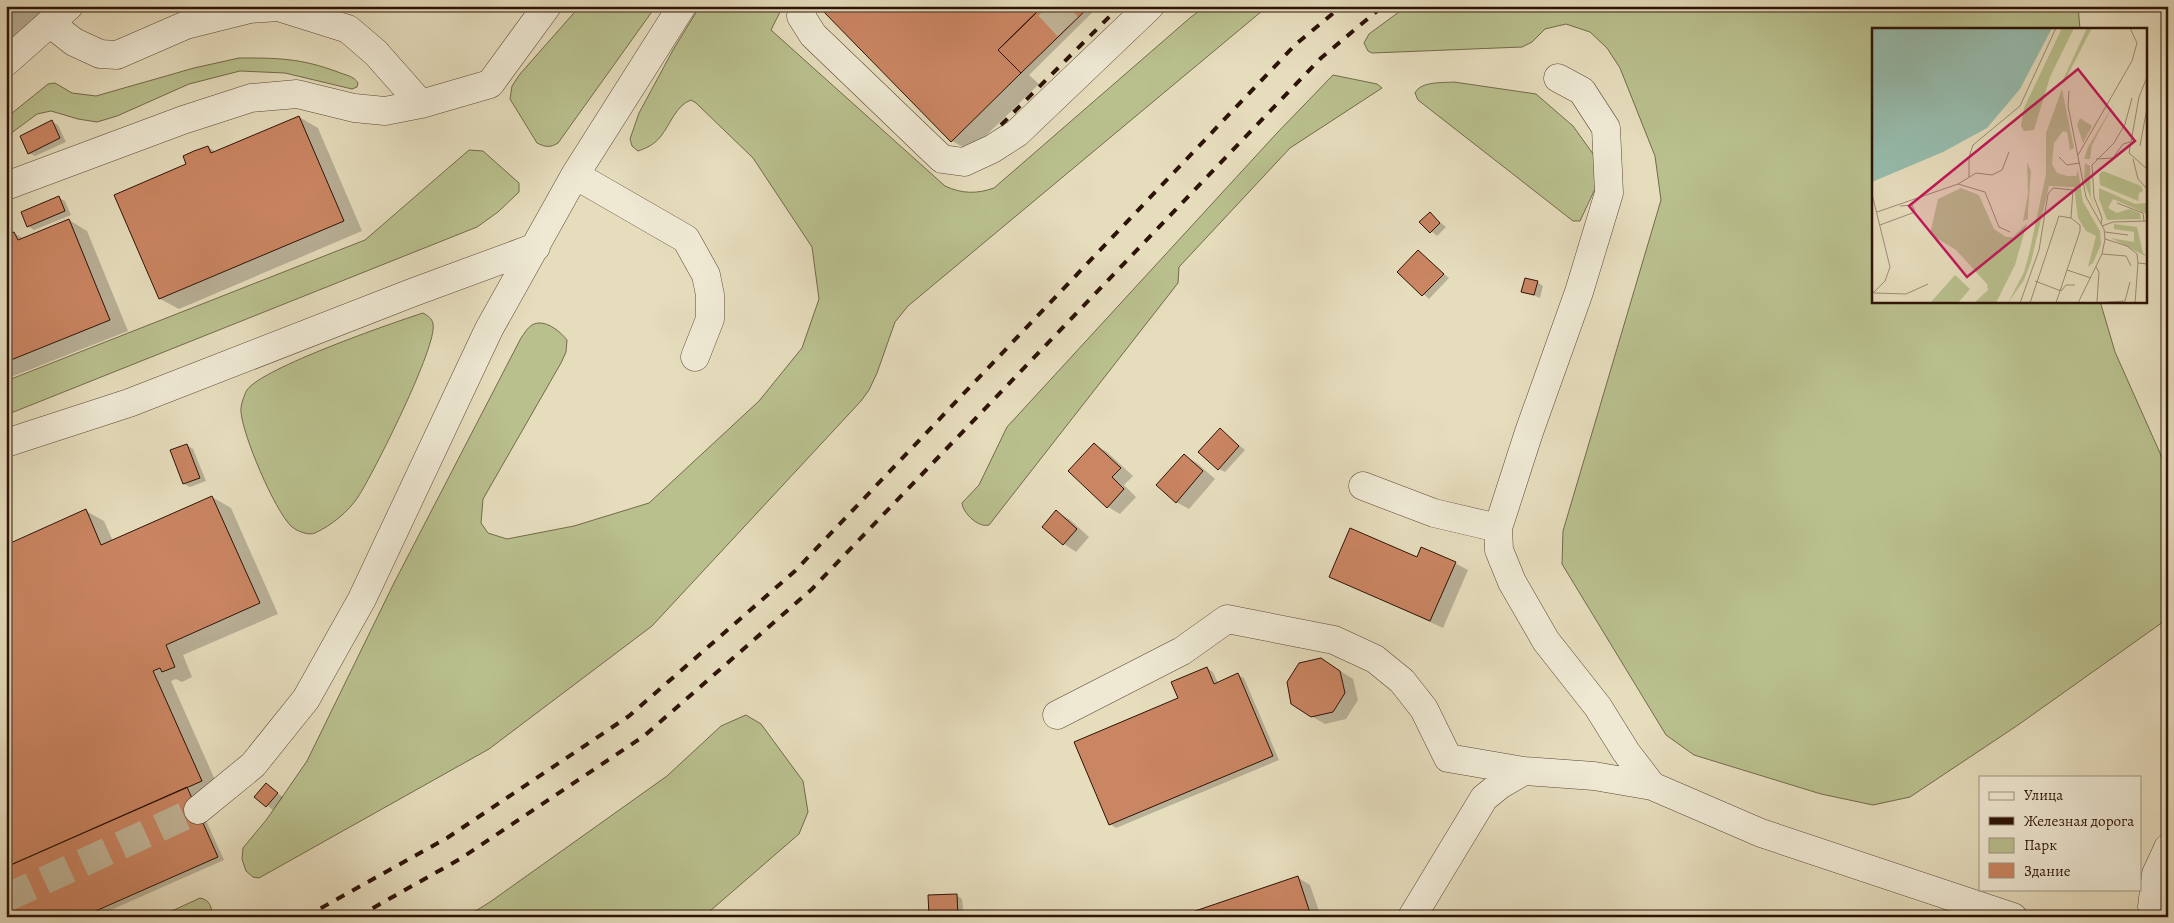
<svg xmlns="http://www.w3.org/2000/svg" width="2174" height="923" viewBox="0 0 2174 923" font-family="Alegreya,serif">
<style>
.green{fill:#b9c08e;stroke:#736a4a}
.shadow{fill:#0003}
.building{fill:#ca8562;stroke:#2d1306}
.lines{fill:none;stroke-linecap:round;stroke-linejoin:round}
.minor-tunnel{stroke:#c1b598;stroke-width:28;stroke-dasharray:28 14;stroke-linecap:butt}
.minor-casing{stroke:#5b4634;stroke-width:29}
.minor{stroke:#efe9d4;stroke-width:28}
.rail{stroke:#2d1306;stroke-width:4;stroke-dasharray:9 9;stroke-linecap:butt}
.inset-road{fill:none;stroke:#9c8c74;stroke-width:1}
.view{fill:#c2185b;fill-opacity:0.15;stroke:#c2185b;stroke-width:2.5}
.inset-edge{fill:none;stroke:#2d1306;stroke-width:2.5}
</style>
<rect width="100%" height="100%" fill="#e6ddbd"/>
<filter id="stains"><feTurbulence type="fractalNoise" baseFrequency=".004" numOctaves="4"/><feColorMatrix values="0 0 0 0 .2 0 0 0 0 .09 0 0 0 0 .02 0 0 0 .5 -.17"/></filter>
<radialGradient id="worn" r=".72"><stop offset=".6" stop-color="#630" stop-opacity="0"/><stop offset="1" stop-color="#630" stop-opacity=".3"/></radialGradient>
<!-- green -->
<path class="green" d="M 580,6 L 656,6 L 558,143 C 550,148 545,147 537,143 L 510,99 L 512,86 L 520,74 Z
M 700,6 L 783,6 L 771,30 L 945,186 C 962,194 977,194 994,188 L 1191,17 L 1206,6 L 1268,6 L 908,306 L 895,322 L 877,373 L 869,390 L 861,401 L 652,626 L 489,749 L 259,878 L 253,877 L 246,871 L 242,859 L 243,848 L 267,819 L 307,761 L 394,583 L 521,338 C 524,334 527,328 532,325 C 544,318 560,331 567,340 L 566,352 L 561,363 L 483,499 L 481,523 L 488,533 L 507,539 L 574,526 L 649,503 L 759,401 L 802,348 L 819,299 L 812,247 L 753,158 L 696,103 L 691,100 C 676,105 670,125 661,136 C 655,144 647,148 638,151 L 632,146 L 630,139 L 639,113 L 673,50 Z
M 1407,6 L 2078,6 L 2080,29 L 1873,29 L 1873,301 L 2100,301 L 2115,352 L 2168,471 L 2168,615 L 2163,622 L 2018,725 L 1910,797 L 1873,805 L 1821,794 L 1694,755 L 1666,735 L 1562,564 L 1563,531 L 1661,200 L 1655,156 L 1620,68 L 1607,48 L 1590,32 L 1566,24 L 1545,29 L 1532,42 L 1522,47 L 1372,53 L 1368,51 L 1364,43 L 1369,34 Z
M 239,58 C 278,58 300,58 338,72 C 345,75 354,76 358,83 L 357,87 L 352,89 L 285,73 L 240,71 L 189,84 L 117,116 L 97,122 L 78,119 L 51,111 L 37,114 L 6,137 L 6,118 L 48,84 L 55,83 L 72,93 L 96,96 L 194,68 Z
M 1333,75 L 1377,84 L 1382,88 L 1290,148 L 1179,267 L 1178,283 L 989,525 C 978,528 963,513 962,503 L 979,485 L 1007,427 L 1277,133 Z
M 1454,82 L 1536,94 L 1573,126 L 1596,158 L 1595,189 L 1580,221 L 1573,221 L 1418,100 L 1415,93 C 1421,81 1442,83 1454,82 Z
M 469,150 L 483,151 L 519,183 L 519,192 L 498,212 L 477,227 L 6,415 L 6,381 L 365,240 Z
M 423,313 C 428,316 432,318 433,324 C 438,345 373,474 358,497 C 348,512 332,525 315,533 C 309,536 296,531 291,526 C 274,509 243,436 241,412 C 240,407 244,395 247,390 C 262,368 392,323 423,313 Z
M 746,715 L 761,724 L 803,781 L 808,812 L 799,834 L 703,917 L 466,917 L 490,902 L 667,776 L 721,726 Z
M 200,898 C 210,900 212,907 212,917 L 159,917 Z"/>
<!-- shadow -->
<path class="shadow" d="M 6,6 L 60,6 L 6,53 Z
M 823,6 L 1099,6 L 1029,75 L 1039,84 L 970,151 L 952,141 Z
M 299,117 L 318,128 L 362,231 L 179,309 L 160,299 L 116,195 L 187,164 L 208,147 L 216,152 Z
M 52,122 L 58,125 L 66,142 L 35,156 L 29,153 Z
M 59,198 L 65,201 L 71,215 L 34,230 L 28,226 Z
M 1430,214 L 1446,227 L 1437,236 L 1421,222 Z
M 69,220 L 87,231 L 128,331 L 6,379 L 6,236 L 14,233 L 24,239 Z
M 1418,252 L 1449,278 L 1429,299 L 1399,272 Z
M 1537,282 L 1543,286 L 1540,298 L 1523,291 Z
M 1220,430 L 1245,450 L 1225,472 L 1219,469 Z
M 187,445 L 193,449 L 206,481 L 190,487 L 184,484 Z
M 1095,445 L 1107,452 L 1133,476 L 1124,485 L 1136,497 L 1120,514 L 1108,507 Z
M 1184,455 L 1197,463 L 1215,479 L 1189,509 L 1176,502 Z
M 212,497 L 231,508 L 278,614 L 183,655 L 192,677 L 182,682 L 176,679 L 171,681 L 220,791 L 197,801 L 224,860 L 95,917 L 6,917 L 86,511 L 104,521 L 113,541 Z
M 1057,512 L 1069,519 L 1089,537 L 1076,552 L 1064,544 L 1043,527 Z
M 1418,559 L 1455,563 L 1468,570 L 1443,628 L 1331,577 Z
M 1334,667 L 1353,679 L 1358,700 L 1346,719 L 1325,724 L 1311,716 Z
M 1207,668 L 1213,672 L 1218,683 L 1238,675 L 1244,678 L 1279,760 L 1116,828 L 1110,824 L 1179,699 Z
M 266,785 L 283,797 L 273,810 L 256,797 Z
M 1297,877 L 1310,885 L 1321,917 L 1198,917 Z
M 956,895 L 962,899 L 964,917 L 930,917 Z"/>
<!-- building -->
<path class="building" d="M 821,6 L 1043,6 L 998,50 L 1021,73 L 951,142 L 820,8 Z
M 1043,6 L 1090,6 L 1021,73 L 998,50 Z
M 299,116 L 344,221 L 159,299 L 114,195 L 186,164 L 183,156 L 194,151 L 208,146 L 211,153 Z
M 52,120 L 60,138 L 28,154 L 20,136 Z
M 59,196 L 65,211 L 27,227 L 21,212 Z
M 1430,212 L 1440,223 L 1430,233 L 1419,222 Z
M 69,219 L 110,320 L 6,362 L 6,235 L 14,232 L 18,240 Z
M 1418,250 L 1444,274 L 1422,296 L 1397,272 Z
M 1525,278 L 1538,281 L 1534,295 L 1521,292 Z
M 1220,428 L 1239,446 L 1218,470 L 1198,452 Z
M 1094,443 L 1121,468 L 1112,477 L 1124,489 L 1107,508 L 1068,471 Z
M 187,444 L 200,478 L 183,484 L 170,450 Z
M 1184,454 L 1203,471 L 1176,503 L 1156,485 Z
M 212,496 L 260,603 L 166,645 L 175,667 L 162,672 L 160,668 L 153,671 L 202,781 L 6,867 L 6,545 L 86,509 L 101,545 Z
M 1056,510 L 1077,529 L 1063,545 L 1042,527 Z
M 1350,528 L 1417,557 L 1421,547 L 1456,562 L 1430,621 L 1329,577 Z
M 1321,658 L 1340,671 L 1345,693 L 1333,712 L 1311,717 L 1291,704 L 1287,682 L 1299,663 Z
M 1207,667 L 1214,684 L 1238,673 L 1273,756 L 1109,825 L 1074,742 L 1178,698 L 1171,682 Z
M 266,783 L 278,793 L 266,807 L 254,797 Z
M 187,787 L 218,857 L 82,917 L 6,917 L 6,867 Z
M 1298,876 L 1311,916 L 1197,917 L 1195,911 Z
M 957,894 L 958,917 L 929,917 L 928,895 Z"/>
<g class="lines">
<!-- minor-tunnel -->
<path class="minor-tunnel" d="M 1048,26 L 1069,6
M 6,898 L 198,810"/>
<defs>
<path id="minor" d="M 804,6 L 801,16 L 813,35 L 942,159 L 964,162 L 992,149 L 1017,133 L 1150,6
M 51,24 L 74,42 L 100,54 L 117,55 L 186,25 L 250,9 L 278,7 L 348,29 L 376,53 L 421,104
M 6,62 L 69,6
M 1558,78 L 1582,91 L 1606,128 L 1609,193 L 1579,292 L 1529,432 L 1498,528 L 1499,550 L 1512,582 L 1546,641 L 1598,707 L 1626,752 L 1652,786
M 575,175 L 686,239 L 706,275 L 710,295 L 710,319 L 695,357
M 6,186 L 183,120 L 251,98 L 297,94 L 354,108 L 385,111 L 421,104 L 490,84 L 547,6
M 6,443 L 129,403 L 414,292 L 536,247
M 1363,486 L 1434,513 L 1498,528
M 1057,715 L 1182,651 L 1227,619 L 1334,640 L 1375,659 L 1402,681 L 1424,709 L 1448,758 L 1524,771 L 1594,776 L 1652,786 L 1761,833 L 2013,917
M 198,810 L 253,765 L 306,699 L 362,599 L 489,329 L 575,175 L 682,6
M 1412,917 L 1484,798 L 1500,785 L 1524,771
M 2160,917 L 2152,907 L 2156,874 L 2168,848"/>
</defs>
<!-- minor casing -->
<use href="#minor" class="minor-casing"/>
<!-- minor -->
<use href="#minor" class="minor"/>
<!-- rail -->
<path class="rail" d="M 1001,125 L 1120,6
M 305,917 L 447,838 L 629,716 L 795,571 L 1296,44 L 1342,6
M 357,917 L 460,859 L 644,736 L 812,589 L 1321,58 L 1383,6"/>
</g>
<!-- overview -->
<g transform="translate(1872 28)">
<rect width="275" height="275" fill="#e6ddbd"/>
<path d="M 190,0 L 202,0 L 178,49 L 162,102 L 152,103 L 149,98 L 152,80 ZM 215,0 L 220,0 L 191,56 L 190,54 ZM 190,61 L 202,120 L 198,122 L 195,104 L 191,103 L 182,115 L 180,136 L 185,145 L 195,148 L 204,148 L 206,142 L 211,174 L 228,203 L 229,216 L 221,235 L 216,239 L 224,208 L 214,203 L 206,190 L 202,159 L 177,158 L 159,234 L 152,252 L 136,275 L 152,244 L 157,226 L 174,146 L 174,105 ZM 243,74 L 220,117 L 218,131 L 212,131 L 216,119 ZM 208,90 L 220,98 L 211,115 L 205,97 ZM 155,134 L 159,143 L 156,183 L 156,191 L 151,193 L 156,166 ZM 213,135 L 218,138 L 219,169 L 224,183 L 212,154 ZM 231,143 L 269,158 L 271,163 L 267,165 L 266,173 L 228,157 L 227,146 ZM 89,160 L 107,167 L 122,201 L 134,209 L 141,209 L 155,195 L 143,237 L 124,275 L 102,275 L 116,262 L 115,256 L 84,222 L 58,206 L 66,171 ZM 227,160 L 263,176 L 275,175 L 275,186 L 241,171 L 236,180 L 245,185 L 257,181 L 268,185 L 269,191 L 235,192 L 227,171 ZM 242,196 L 265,199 L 271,225 L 275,229 L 239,210 L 262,214 L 262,204 L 242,201 ZM 83,247 L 98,261 L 86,275 L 58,275 Z" fill="#b9c08e"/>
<path d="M 0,0 L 180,0 L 148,61 L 115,100 L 71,124 L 0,154 Z" fill="#97bcad"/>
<path class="inset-road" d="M 275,49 L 267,69 L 257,125 L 275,141M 197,63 L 196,78 L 214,169 L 232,201 L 233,211 L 230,226 L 206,275M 268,118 L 275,80M 206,127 L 260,33 L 265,15 L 258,0M 187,129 L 195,137 L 208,135M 224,131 L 241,130 L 251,116 L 258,114M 261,131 L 266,151 L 275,161M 97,149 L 97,129 L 101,117 L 148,78 L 184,0M 86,156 L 113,164 L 127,199 L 138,204M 0,166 L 18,239 L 13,253 L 0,266M 245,175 L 271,185 L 272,193M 5,184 L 86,156 L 104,145 L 120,147 L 130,142 L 137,124M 229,196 L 230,190 L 222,169 L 220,137 L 242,115 L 253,96 L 260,70M 8,197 L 43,184 L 40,177 L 28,178M 230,198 L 241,194 L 275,193M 233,204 L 256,207M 233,211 L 255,218 L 265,226 L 266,235 L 275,236M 230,226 L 254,228 L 259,238M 224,239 L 227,244 L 225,274M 195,242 L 219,250M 163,253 L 189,263 L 194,257 L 203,257M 2,265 L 34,266 L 56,256M 148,275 L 167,222 L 176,166 L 181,160 L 201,162 L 199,190 L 208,197 L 208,203 L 184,275M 158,275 L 187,188 L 199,190M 222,275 L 253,273 L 258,254M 263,275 L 266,235"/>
<path class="view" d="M 206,41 L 263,113 L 95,249 L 37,178 Z"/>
<rect width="275" height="275" class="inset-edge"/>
</g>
<!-- margin -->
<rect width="2174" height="923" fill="none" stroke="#e6ddbd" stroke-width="25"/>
<rect x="8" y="8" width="2159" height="908" fill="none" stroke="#2d1306" stroke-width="2.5"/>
<rect x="12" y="12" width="2149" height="898" fill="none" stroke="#2d1306"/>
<!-- legend -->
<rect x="1979" y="776" width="162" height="115" fill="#efe9d4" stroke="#a19382"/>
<rect x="1989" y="792" width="25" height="8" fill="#efe9d4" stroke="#a19382"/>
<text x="2024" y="800" font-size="15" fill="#2d1306">Улица</text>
<rect x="1989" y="817" width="25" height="8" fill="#2d1306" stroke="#a19382"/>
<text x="2024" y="826" font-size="15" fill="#2d1306">Железная дорога</text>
<rect x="1989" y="838" width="25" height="15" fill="#b9c08e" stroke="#a19382"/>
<text x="2024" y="850" font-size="15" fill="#2d1306">Парк</text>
<rect x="1989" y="863" width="25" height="15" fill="#ca8562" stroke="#a19382"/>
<text x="2024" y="876" font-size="15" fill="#2d1306">Здание</text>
<rect width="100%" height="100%" filter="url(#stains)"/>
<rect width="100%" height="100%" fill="url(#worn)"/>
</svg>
